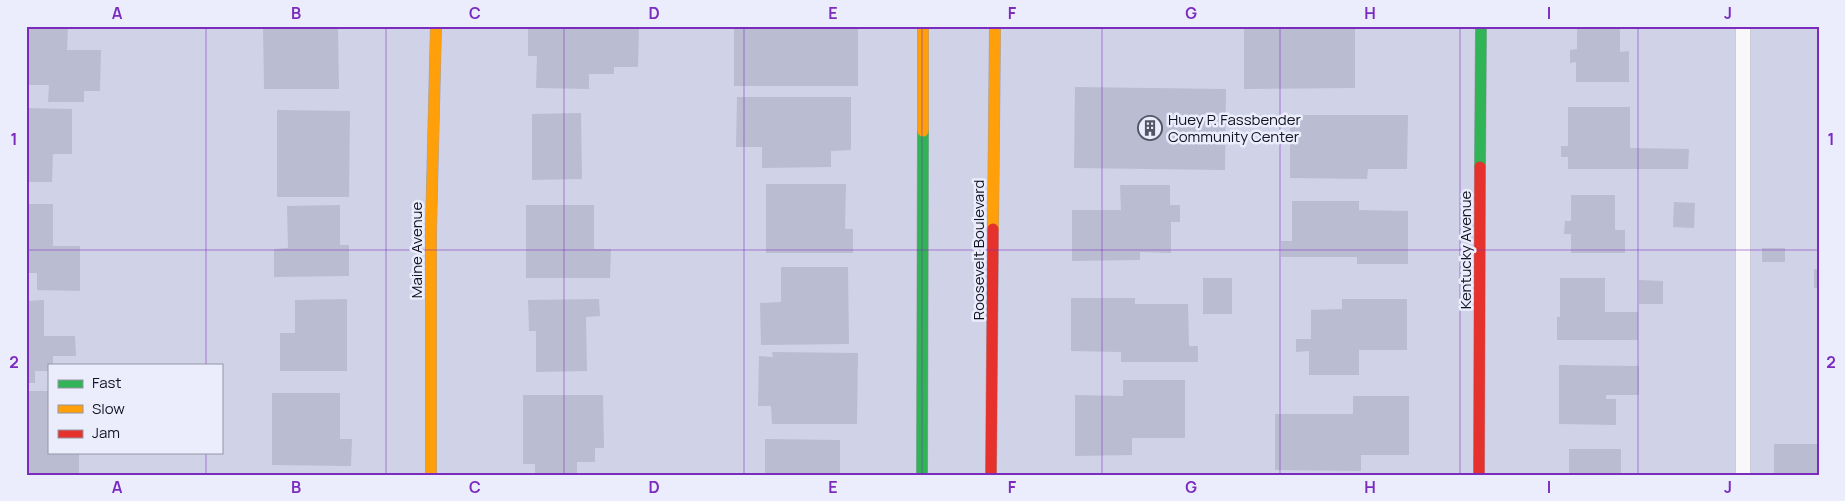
<svg xmlns="http://www.w3.org/2000/svg" width="1845" height="501" viewBox="0 0 1845 501" font-family="Manrope,sans-serif">
<style>
.building{fill:#babcd2}
.lines{fill:none;stroke-linecap:round;stroke-linejoin:round}
.lane-casing{stroke:#9fa1b1;stroke-width:16}
.fast-casing{stroke:#9fa1b1;stroke-width:12}
.slow-casing{stroke:#9fa1b1;stroke-width:12}
.jam-casing{stroke:#9fa1b1;stroke-width:12}
.lane{stroke:#f8f8fb;stroke-width:15}
.fast{stroke:#30b455;stroke-width:11}
.slow{stroke:#ff9f0a;stroke-width:11}
.jam{stroke:#e5322d;stroke-width:11}
.grid{fill:none;stroke:#7b2cbf;stroke-width:1;stroke-opacity:0.55}
.labels{text-anchor:middle;dominant-baseline:central;stroke-width:5;stroke-linejoin:round;paint-order:stroke}
.poi-label{font-size:15px;fill:#121320;stroke:#ebedfd;text-anchor:start}
.street-label{font-size:15px;fill:#121320;stroke:#ebedfd}
.neatline{fill:none;stroke:#7b2cbf;stroke-width:2}
.grid-label{font-size:16px;text-anchor:middle;font-weight:bold;fill:#7b2cbf}
</style>
<rect width="100%" height="100%" fill="#d0d3e7"/>
<!-- building -->
<path class="building" d="M 26,26 L 68,26 L 67,50 L 101,50 L 100,91 L 84,91 L 84,102 L 48,102 L 49,85 L 26,85 Z
M 263,26 L 338,26 L 339,89 L 264,89 Z
M 528,26 L 614,26 L 614,29 L 639,29 L 638,67 L 614,67 L 614,74 L 589,74 L 589,89 L 536,88 L 537,56 L 528,56 Z
M 763,26 L 787,26 L 787,28 L 858,28 L 858,86 L 734,86 L 734,27 Z
M 1577,26 L 1620,26 L 1620,52 L 1629,51 L 1629,82 L 1576,82 L 1576,62 L 1570,63 L 1570,50 L 1577,49 Z
M 1244,29 L 1355,29 L 1355,88 L 1244,89 Z
M 1075,87 L 1226,89 L 1225,170 L 1074,168 Z
M 737,97 L 851,97 L 851,150 L 831,151 L 831,167 L 762,168 L 762,147 L 736,147 Z
M 1568,107 L 1630,107 L 1630,148 L 1689,149 L 1688,169 L 1568,169 L 1568,157 L 1561,157 L 1561,146 L 1568,146 Z
M 26,108 L 72,109 L 72,154 L 53,154 L 52,182 L 26,182 Z
M 277,110 L 350,111 L 349,197 L 277,197 Z
M 581,113 L 582,179 L 532,180 L 532,114 Z
M 1290,115 L 1408,115 L 1407,169 L 1368,169 L 1367,179 L 1290,178 Z
M 766,184 L 846,184 L 845,229 L 853,229 L 853,253 L 766,253 Z
M 1120,185 L 1170,185 L 1170,205 L 1180,205 L 1180,222 L 1171,222 L 1171,253 L 1140,252 L 1140,260 L 1072,261 L 1072,210 L 1121,210 Z
M 1571,195 L 1615,195 L 1615,230 L 1625,230 L 1625,253 L 1571,253 L 1571,234 L 1564,234 L 1565,221 L 1571,221 Z
M 1292,201 L 1359,201 L 1359,210 L 1408,211 L 1408,264 L 1357,264 L 1357,257 L 1281,257 L 1281,241 L 1292,241 Z
M 1674,202 L 1695,203 L 1694,228 L 1673,227 Z
M 26,204 L 53,204 L 53,246 L 80,246 L 80,291 L 37,290 L 37,273 L 26,273 Z
M 340,205 L 340,245 L 349,245 L 349,276 L 274,277 L 274,249 L 288,248 L 287,206 Z
M 526,205 L 594,205 L 594,249 L 611,249 L 610,278 L 526,278 Z
M 1762,248 L 1785,248 L 1785,262 L 1762,262 Z
M 781,267 L 848,267 L 849,344 L 761,345 L 760,303 L 781,302 Z
M 1814,269 L 1819,270 L 1819,288 L 1814,288 Z
M 1203,278 L 1232,278 L 1232,314 L 1203,314 Z
M 1560,278 L 1605,278 L 1605,312 L 1638,312 L 1638,340 L 1557,340 L 1557,317 L 1560,317 Z
M 1639,280 L 1663,281 L 1663,304 L 1639,304 Z
M 1071,298 L 1135,298 L 1135,304 L 1188,304 L 1189,346 L 1198,346 L 1198,362 L 1121,362 L 1121,352 L 1071,351 Z
M 347,299 L 347,371 L 280,371 L 280,333 L 295,333 L 295,300 Z
M 599,299 L 600,316 L 586,317 L 587,371 L 536,372 L 536,331 L 529,331 L 528,300 Z
M 1342,299 L 1407,299 L 1407,350 L 1359,350 L 1359,375 L 1309,375 L 1309,351 L 1296,352 L 1296,339 L 1311,339 L 1311,310 L 1342,309 Z
M 44,300 L 44,336 L 75,336 L 76,356 L 53,356 L 53,365 L 49,365 L 49,371 L 35,371 L 35,383 L 26,383 L 26,301 Z
M 772,352 L 858,353 L 857,424 L 772,424 L 771,406 L 758,406 L 759,356 L 773,357 Z
M 1559,365 L 1639,366 L 1639,395 L 1606,395 L 1606,399 L 1616,399 L 1616,425 L 1559,424 Z
M 1123,380 L 1185,380 L 1185,438 L 1132,438 L 1132,455 L 1075,456 L 1075,395 L 1123,396 Z
M 26,391 L 49,391 L 49,452 L 79,452 L 79,475 L 26,475 Z
M 272,393 L 340,393 L 340,439 L 352,439 L 351,466 L 272,465 Z
M 523,395 L 603,395 L 604,448 L 595,448 L 595,462 L 577,462 L 577,475 L 535,475 L 535,464 L 523,464 Z
M 1353,396 L 1409,396 L 1409,455 L 1361,455 L 1361,471 L 1275,470 L 1275,414 L 1353,414 Z
M 765,439 L 840,440 L 840,475 L 765,475 Z
M 1774,444 L 1819,444 L 1819,475 L 1774,475 Z
M 1569,449 L 1621,449 L 1621,475 L 1569,475 Z"/>
<g class="lines">
<defs>
<path id="lane" d="M 1743,475 L 1743,26"/>
<path id="fast" d="M 1480,167 L 1481,26
M 922,475 L 923,131"/>
<path id="slow" d="M 923,131 L 923,26
M 993,229 L 995,26
M 431,475 L 431,229 L 436,26"/>
<path id="jam" d="M 991,475 L 993,229
M 1479,475 L 1480,167"/>
</defs>
<!-- lane casing -->
<use href="#lane" class="lane-casing"/>
<!-- fast casing -->
<use href="#fast" class="fast-casing"/>
<!-- slow casing -->
<use href="#slow" class="slow-casing"/>
<!-- jam casing -->
<use href="#jam" class="jam-casing"/>
<!-- lane -->
<use href="#lane" class="lane"/>
<!-- fast -->
<use href="#fast" class="fast"/>
<!-- slow -->
<use href="#slow" class="slow"/>
<!-- jam -->
<use href="#jam" class="jam"/>
</g>
<!-- grid -->
<path class="grid" d="M 206,26 L 206,365M 386,26 L 386,475M 564,26 L 564,475M 744,26 L 744,475M 922,26 L 922,475M 1102,26 L 1102,475M 1280,26 L 1280,475M 1460,26 L 1460,475M 1638,26 L 1638,475M 26,250 L 1819,250M 206,452 L 206,475"/>
<!-- icons -->
<defs>
<symbol id="building-ring" viewBox="-11 -11 22 22"><circle r="9.5" fill="#ebedfd" stroke="#545666" stroke-width="1.5"/><path d="M-4-6H4V6H1V3H-1V6H-4ZM-2.5-4.3h1.7v1.8h-1.7ZM.8-4.3h1.7v1.8H.8ZM-2.5-1h1.7V.8h-1.7ZM.8-1h1.7V.8H.8Z" fill="#545666"/></symbol>
</defs>
<g fill-rule="evenodd">
<use href="#building-ring" x="1136" y="114" width="28" height="28"/>
</g>
<g class="labels">
<!-- poi labels -->
<g class="poi-label">
<text x="1168" y="119">Huey P. Fassbender<tspan x="1168" dy="17">Community Center</tspan></text>
</g>
<!-- street labels -->
<g class="street-label">
<text transform="translate(416 250) rotate(-90)">Maine Avenue</text>
<text transform="translate(978 250) rotate(-90)">Roosevelt Boulevard</text>
<text transform="translate(1465 250) rotate(-90)">Kentucky Avenue</text>
</g>
</g>
<!-- border -->
<rect width="1845" height="501" fill="none" stroke="#ebedfd" stroke-width="55"/>
<!-- legend -->
<rect x="48" y="364" width="175" height="90" fill="#ebedfd" stroke="#9496a5"/>
<rect x="58" y="380" width="25" height="8" fill="#30b455" stroke="#9496a5"/>
<text x="92" y="388" font-size="15" fill="#121320">Fast</text>
<rect x="58" y="405" width="25" height="8" fill="#ff9f0a" stroke="#9496a5"/>
<text x="92" y="414" font-size="15" fill="#121320">Slow</text>
<rect x="58" y="430" width="25" height="8" fill="#e5322d" stroke="#9496a5"/>
<text x="92" y="438" font-size="15" fill="#121320">Jam</text>
<rect x="28" y="28" width="1790" height="446" class="neatline"/>
<g class="grid-label">
<text x="117" y="19">A</text>
<text x="296" y="19">B</text>
<text x="475" y="19">C</text>
<text x="654" y="19">D</text>
<text x="833" y="19">E</text>
<text x="1012" y="19">F</text>
<text x="1191" y="19">G</text>
<text x="1370" y="19">H</text>
<text x="1549" y="19">I</text>
<text x="1728" y="19">J</text>
<text x="14" y="145">1</text>
<text x="1831" y="145">1</text>
<text x="14" y="368">2</text>
<text x="1831" y="368">2</text>
<text x="117" y="493">A</text>
<text x="296" y="493">B</text>
<text x="475" y="493">C</text>
<text x="654" y="493">D</text>
<text x="833" y="493">E</text>
<text x="1012" y="493">F</text>
<text x="1191" y="493">G</text>
<text x="1370" y="493">H</text>
<text x="1549" y="493">I</text>
<text x="1728" y="493">J</text>
</g>
</svg>
